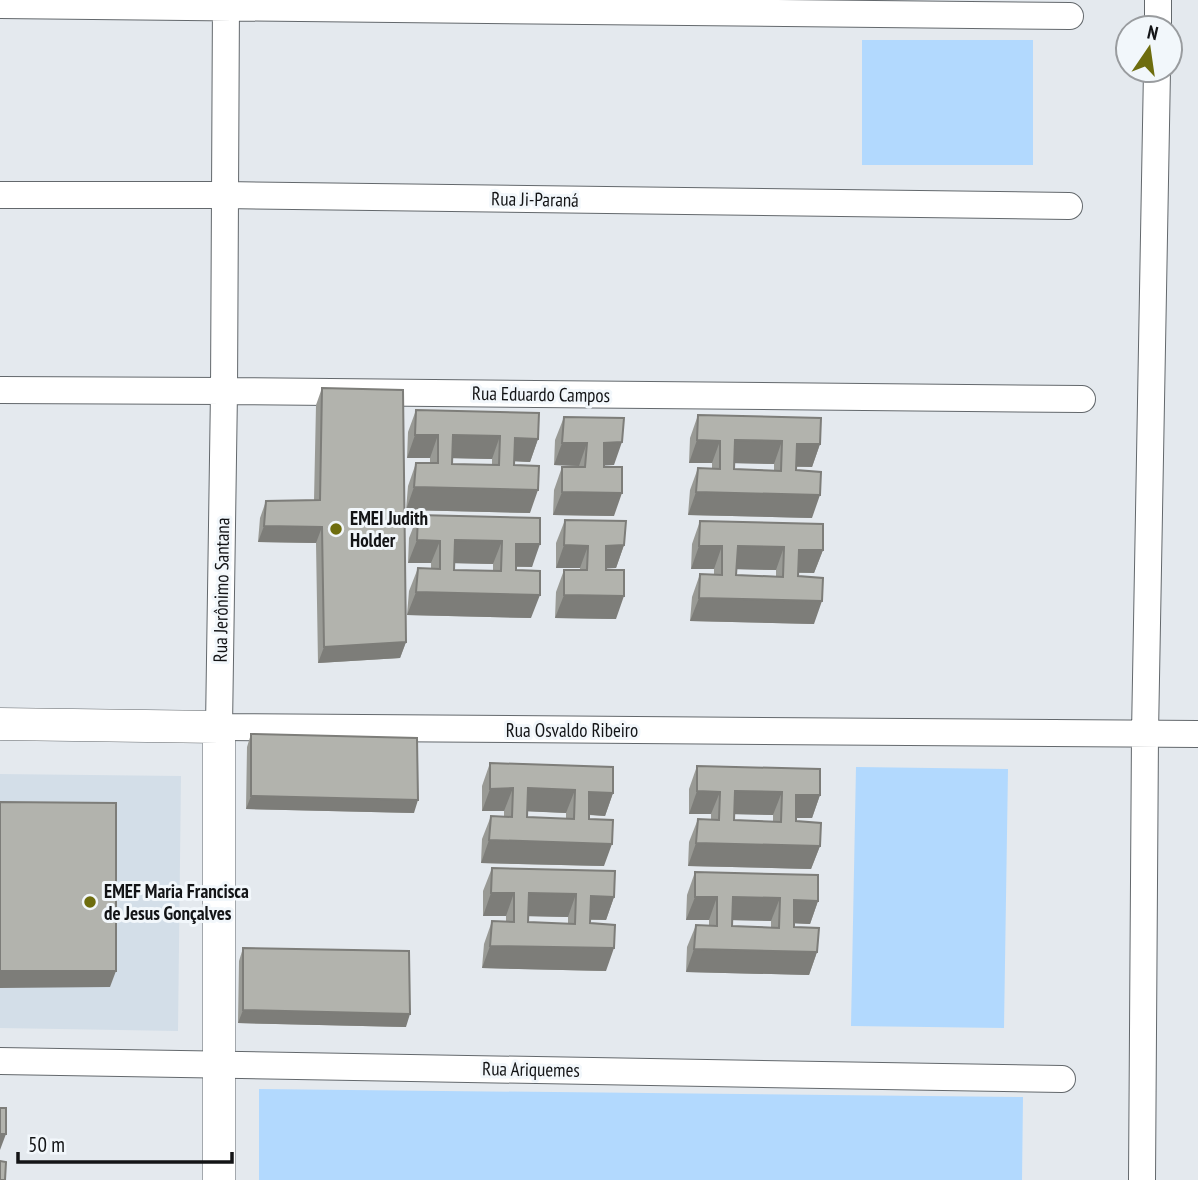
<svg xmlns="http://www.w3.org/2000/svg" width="1198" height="1180" viewBox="0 0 1198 1180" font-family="'PT Sans Narrow',sans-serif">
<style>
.built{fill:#d3dee8}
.green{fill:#b2d9fe}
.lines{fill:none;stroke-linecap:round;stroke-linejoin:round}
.minor-casing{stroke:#63686c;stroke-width:28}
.tertiary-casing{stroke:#63686c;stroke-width:33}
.minor{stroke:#fff;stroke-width:26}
.tertiary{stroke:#fff;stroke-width:32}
.wall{fill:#999a95;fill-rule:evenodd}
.shaded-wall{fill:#7d7d79}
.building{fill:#b2b3ad;stroke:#7d7d79;stroke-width:2;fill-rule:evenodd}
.poi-dot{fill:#6e6d0e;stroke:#f2f7fb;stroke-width:2.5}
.labels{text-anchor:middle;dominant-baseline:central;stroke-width:6;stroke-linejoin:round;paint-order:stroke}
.street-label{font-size:19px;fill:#131416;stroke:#f2f7fb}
.poi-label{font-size:19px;font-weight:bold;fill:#131416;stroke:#f2f7fb;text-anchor:start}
</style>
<rect width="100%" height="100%" fill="#e4e9ee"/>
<!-- built -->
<path class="built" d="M 0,774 L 181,776 L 178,1031 L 0,1028 Z"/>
<!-- green -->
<path class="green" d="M 862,40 L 1033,40 L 1033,165 L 862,165 Z
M 856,767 L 1008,769 L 1004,1028 L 851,1026 Z
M 259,1089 L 1023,1097 L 1022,1180 L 259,1180 Z"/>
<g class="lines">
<defs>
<path id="minor" d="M 226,0 L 224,391 L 219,727 L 1198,734
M 0,5 L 1070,16
M 1158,28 L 1158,0
M 0,195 L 225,195 L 1069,206
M 0,390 L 224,391 L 1082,399
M 0,1061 L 1062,1079
M 1142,1180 L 1145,734 L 1157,70"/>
<path id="tertiary" d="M 0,724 L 219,727 L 219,1180"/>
</defs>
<!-- minor casing -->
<use href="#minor" class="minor-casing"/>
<!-- tertiary casing -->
<use href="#tertiary" class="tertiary-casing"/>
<!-- minor -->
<use href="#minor" class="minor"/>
<!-- tertiary -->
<use href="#tertiary" class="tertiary"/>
</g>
<!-- wall -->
<path class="wall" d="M 322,388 L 406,642 L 400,658 L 318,663 L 316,543 L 258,542 L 260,518 L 266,501 L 314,500 L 316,405 Z
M 416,410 L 538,439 L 530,462 L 514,461 L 514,465 L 530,513 L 406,510 L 408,486 L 416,463 L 430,463 L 430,458 L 407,458 L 408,432 ZM 452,458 L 492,459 L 492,465 L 452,464 Z
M 698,415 L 820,444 L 812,467 L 796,467 L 796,470 L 812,518 L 688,515 L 690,490 L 698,468 L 712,468 L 712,463 L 689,463 L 690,438 ZM 734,463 L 774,464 L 774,470 L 734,469 Z
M 564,417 L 614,465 L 604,465 L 614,516 L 553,515 L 554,490 L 562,467 L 579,467 L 579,466 L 554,465 L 555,440 Z
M 418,515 L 540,518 L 532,567 L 516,567 L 516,570 L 531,618 L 407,615 L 409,591 L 418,568 L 431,568 L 431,563 L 408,563 L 409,538 ZM 454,563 L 493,564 L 493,570 L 454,570 Z
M 565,520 L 624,545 L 616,568 L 606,568 L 616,619 L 555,618 L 556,592 L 564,570 L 580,570 L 580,568 L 556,568 L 556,543 Z
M 700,521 L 823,550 L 814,573 L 798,573 L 798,576 L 814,624 L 690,621 L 692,597 L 700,574 L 714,574 L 714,569 L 691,569 L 692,544 ZM 736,569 L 776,570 L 776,576 L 736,575 Z
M 251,734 L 414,813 L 246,809 L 247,747 Z
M 490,763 L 613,793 L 605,816 L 589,815 L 589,819 L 604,866 L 481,863 L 482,839 L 491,816 L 504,817 L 504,811 L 482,811 L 482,786 ZM 527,811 L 566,813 L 566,819 L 527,817 Z
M 697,766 L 820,795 L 812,818 L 796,818 L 796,821 L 820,846 L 811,869 L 688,866 L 689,842 L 698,819 L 711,820 L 711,814 L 689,814 L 689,789 ZM 734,814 L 773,815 L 773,822 L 734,820 Z
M 492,868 L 614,897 L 606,920 L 590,920 L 590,923 L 606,971 L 482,968 L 484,944 L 492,921 L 506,921 L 506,916 L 483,916 L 483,891 ZM 528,916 L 568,917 L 568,924 L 528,922 Z
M 695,872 L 818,901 L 810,924 L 794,923 L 794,927 L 817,952 L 809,975 L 686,972 L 687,947 L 696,925 L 709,925 L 709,920 L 686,920 L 687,895 ZM 732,920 L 771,921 L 771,927 L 732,926 Z
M 243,948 L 406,1027 L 238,1023 L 239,961 Z"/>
<!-- shaded-wall -->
<path class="shaded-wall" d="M 415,435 L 438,435 L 430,458 L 407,458 Z
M 453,435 L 500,436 L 492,459 L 445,458 Z
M 515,438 L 538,439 L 530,462 L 506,461 Z
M 697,440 L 720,441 L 712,463 L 689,463 Z
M 735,440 L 782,441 L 774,464 L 727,463 Z
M 622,442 L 614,465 L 596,466 L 604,443 Z
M 562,443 L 587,443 L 579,466 L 554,465 Z
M 797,444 L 820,444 L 812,467 L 788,466 Z
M 414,487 L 538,490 L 530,513 L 406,510 Z
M 562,492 L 622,493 L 614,516 L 553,515 Z
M 696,492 L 820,495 L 812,518 L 688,515 Z
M 264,526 L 322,527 L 316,543 L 258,542 Z
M 417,540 L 440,541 L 431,563 L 408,563 Z
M 455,540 L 502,541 L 493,564 L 447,563 Z
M 516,544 L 540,544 L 532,567 L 508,566 Z
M 564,545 L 588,546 L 580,568 L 556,568 Z
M 624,545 L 616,568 L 597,569 L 606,546 Z
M 699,546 L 722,546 L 714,569 L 691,569 Z
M 738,546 L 784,547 L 776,570 L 729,569 Z
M 799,550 L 823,550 L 814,573 L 790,572 Z
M 416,592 L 540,595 L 531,618 L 407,615 Z
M 564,595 L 624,596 L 616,619 L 555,618 Z
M 699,598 L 822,601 L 814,624 L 690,621 Z
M 406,642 L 400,658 L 318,663 L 324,647 Z
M 513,788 L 504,811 L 482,811 L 490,789 Z
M 528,788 L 575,790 L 566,813 L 520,811 Z
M 697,791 L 720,792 L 711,814 L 689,814 Z
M 735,791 L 782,792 L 773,815 L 727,814 Z
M 589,792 L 613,793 L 605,816 L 581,814 Z
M 796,795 L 820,795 L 812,818 L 788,818 Z
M 251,796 L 418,800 L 414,813 L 246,809 Z
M 489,840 L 612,844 L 604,866 L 481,863 Z
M 696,843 L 820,846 L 811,869 L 688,866 Z
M 491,893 L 514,893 L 506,916 L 483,916 Z
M 529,893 L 576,894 L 568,917 L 521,916 Z
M 591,896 L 614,897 L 606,920 L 583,919 Z
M 695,897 L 717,897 L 709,920 L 686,920 Z
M 733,897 L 780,898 L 771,921 L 725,920 Z
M 794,900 L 818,901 L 810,924 L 786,923 Z
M 490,946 L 614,948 L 606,971 L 482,968 Z
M 694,949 L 817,952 L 809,975 L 686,972 Z
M 0,971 L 116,971 L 110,987 L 0,988 Z
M 243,1010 L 410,1014 L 406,1027 L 238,1023 Z
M 0,1134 L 6,1134 L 0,1150 Z"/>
<!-- building -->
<path class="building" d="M 322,388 L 403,390 L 406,642 L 324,647 L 322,527 L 264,526 L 266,501 L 320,500 Z
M 416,410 L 539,413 L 538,439 L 515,438 L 514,465 L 539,466 L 538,490 L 414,487 L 416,463 L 438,463 L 438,435 L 415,435 ZM 453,435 L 500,436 L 499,465 L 452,464 Z
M 698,415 L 821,418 L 820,444 L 797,444 L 796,470 L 821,472 L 820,495 L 696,492 L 698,468 L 720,469 L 720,441 L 697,440 ZM 735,440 L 782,441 L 781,471 L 734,469 Z
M 564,417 L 624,418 L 622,442 L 604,443 L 604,467 L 622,467 L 622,493 L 562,492 L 562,467 L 585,467 L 587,443 L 562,443 Z
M 418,515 L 540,518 L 540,544 L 516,544 L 516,570 L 540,571 L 540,595 L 416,592 L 418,568 L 440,569 L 440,541 L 417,540 ZM 455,540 L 502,541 L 501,571 L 454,570 Z
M 565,520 L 626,521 L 624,545 L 606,546 L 606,570 L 624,570 L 624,596 L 564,595 L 564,570 L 587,570 L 588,546 L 564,545 Z
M 700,521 L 823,524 L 823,550 L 799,550 L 798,576 L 823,578 L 822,601 L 699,598 L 700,574 L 722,575 L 722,546 L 699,546 ZM 738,546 L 784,547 L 783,577 L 736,575 Z
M 251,734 L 417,738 L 418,800 L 251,796 Z
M 490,763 L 613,767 L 613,793 L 589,792 L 589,819 L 613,820 L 612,844 L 489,840 L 491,816 L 512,817 L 513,788 L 490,789 ZM 528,788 L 575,790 L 574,819 L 527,817 Z
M 697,766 L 820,769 L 820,795 L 796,795 L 796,821 L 821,823 L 820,846 L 696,843 L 698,819 L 719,820 L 720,792 L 697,791 ZM 735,791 L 782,792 L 781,822 L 734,820 Z
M 0,802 L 116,803 L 116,971 L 0,971 Z
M 492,868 L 615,871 L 614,897 L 591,896 L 590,923 L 615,925 L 614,948 L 490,946 L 492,921 L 514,922 L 514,893 L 491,893 ZM 529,893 L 576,894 L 575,924 L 528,922 Z
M 695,872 L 818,875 L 818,901 L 794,900 L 794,927 L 819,928 L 817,952 L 694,949 L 696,925 L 717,926 L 717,897 L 695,897 ZM 733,897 L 780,898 L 779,928 L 732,926 Z
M 243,948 L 409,951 L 410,1014 L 243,1010 Z
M 0,1108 L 6,1108 L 6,1134 L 0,1134 Z
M 0,1161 L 6,1162 L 5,1180 L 0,1180 Z"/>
<!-- markers -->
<g class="poi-dot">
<circle cx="336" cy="529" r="7"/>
<circle cx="90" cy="902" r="7"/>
</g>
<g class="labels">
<!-- street labels -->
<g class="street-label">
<text transform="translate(535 199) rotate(1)">Rua Ji-Paraná</text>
<text transform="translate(541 394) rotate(1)">Rua Eduardo Campos</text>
<text transform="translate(221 590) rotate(-89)">Rua Jerônimo Santana</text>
<text x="572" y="730">Rua Osvaldo Ribeiro</text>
<text transform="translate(531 1069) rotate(1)">Rua Ariquemes</text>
</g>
<!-- poi labels -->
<g class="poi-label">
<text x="350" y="518">EMEI Judith<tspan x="350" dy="22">Holder</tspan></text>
<text x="104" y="891">EMEF Maria Francisca<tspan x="104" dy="22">de Jesus Gonçalves</tspan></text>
</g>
</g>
<!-- north arrow -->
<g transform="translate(1149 49) rotate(13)"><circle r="33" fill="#f2f7fb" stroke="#999c9f" stroke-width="2"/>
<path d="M0-5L12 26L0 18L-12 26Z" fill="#6e6d0e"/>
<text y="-10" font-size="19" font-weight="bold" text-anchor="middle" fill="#131416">N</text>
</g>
<!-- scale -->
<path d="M18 1152v10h214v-10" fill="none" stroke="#131416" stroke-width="3.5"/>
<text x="28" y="1152" font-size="21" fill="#131416" stroke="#f2f7fb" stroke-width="5" paint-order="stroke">50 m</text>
</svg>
